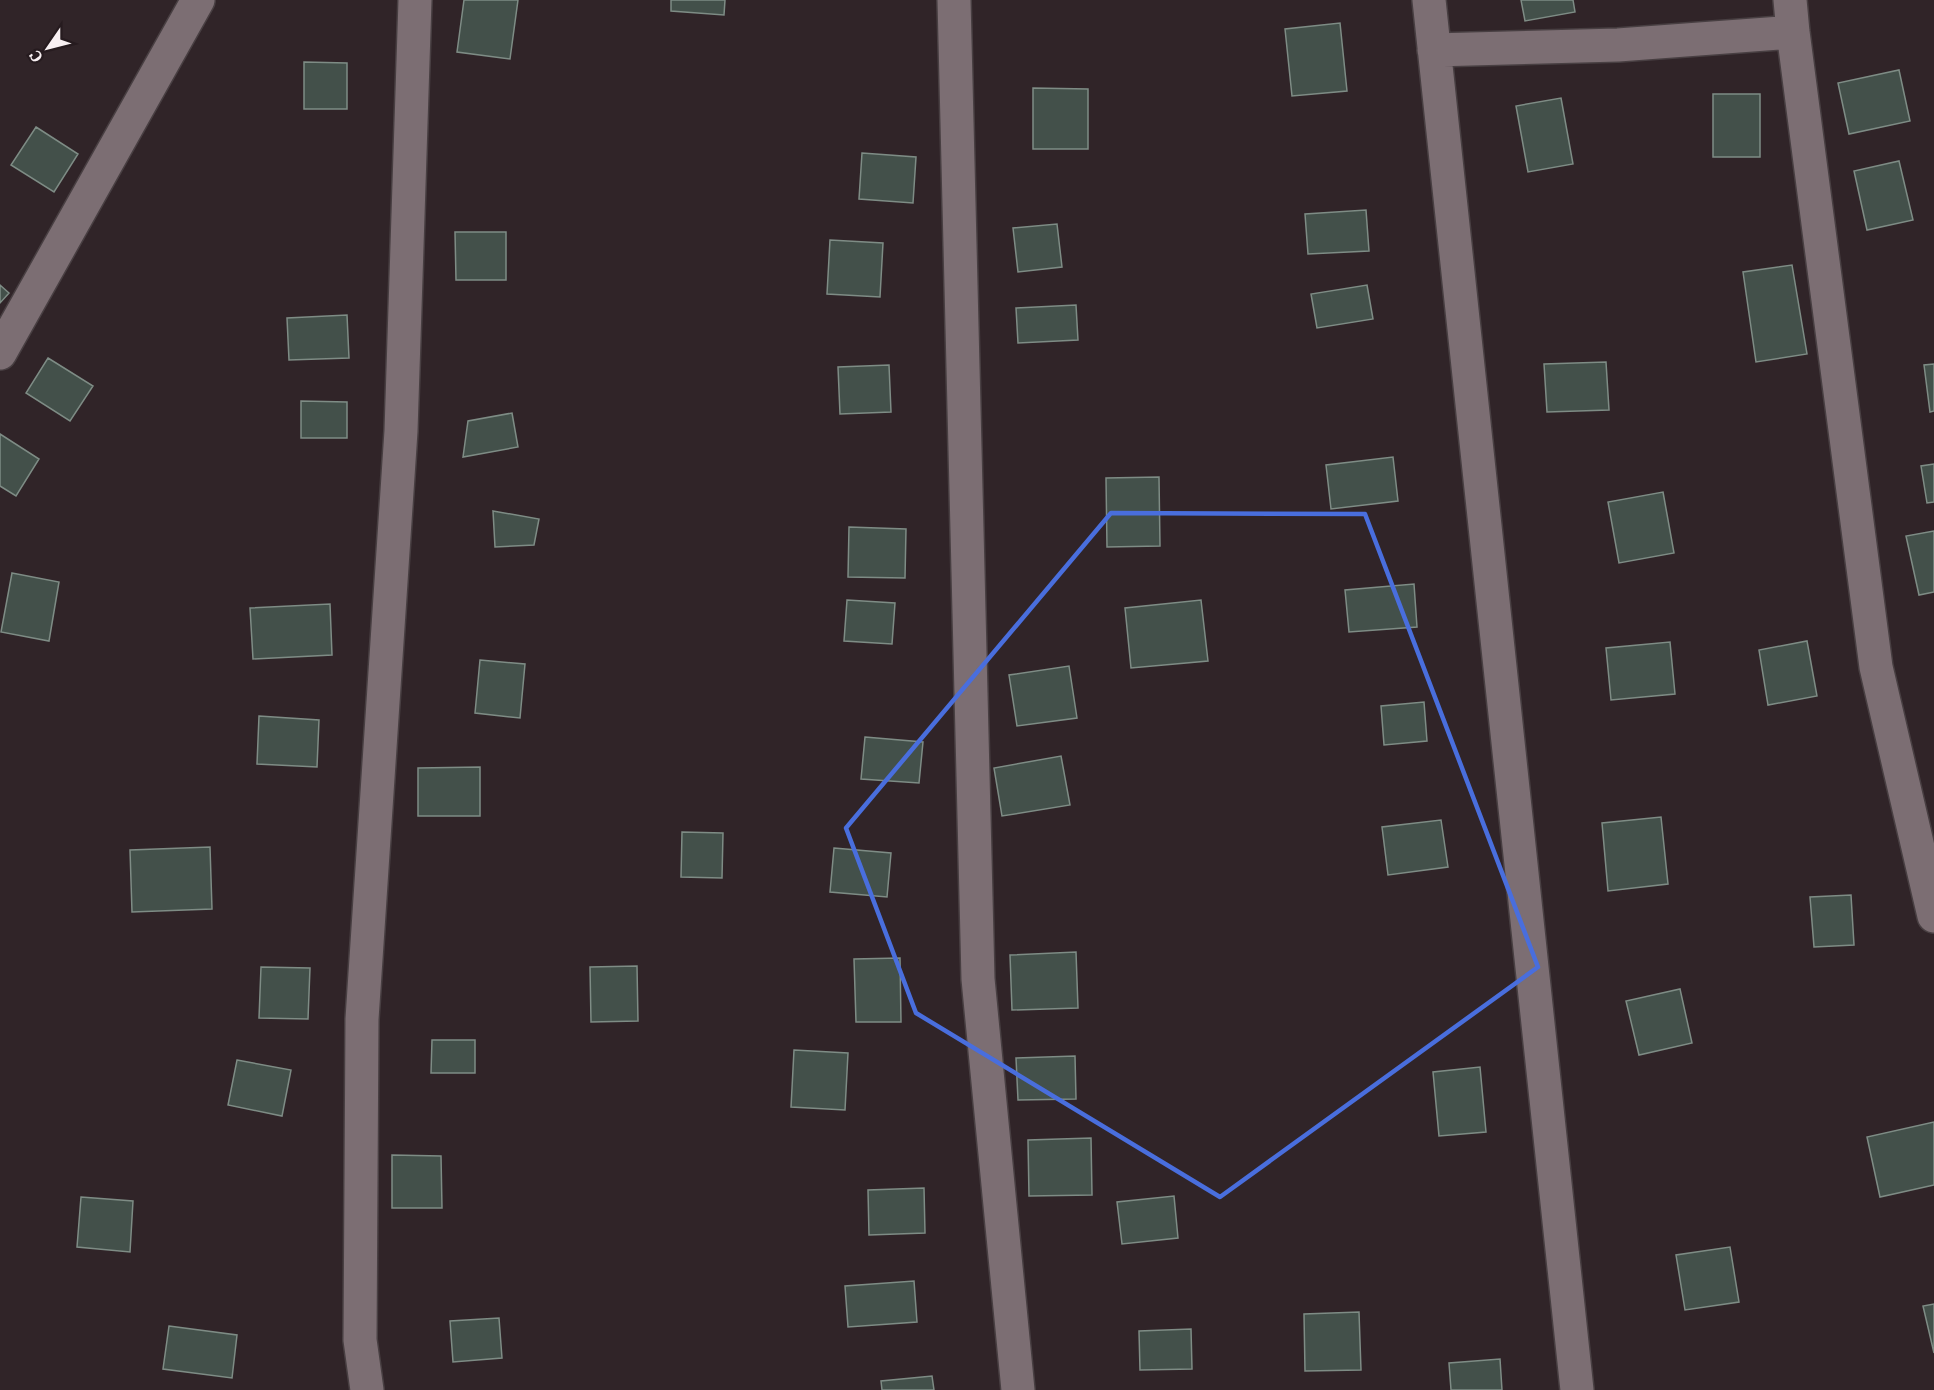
<svg xmlns="http://www.w3.org/2000/svg" width="1934" height="1390" viewBox="0 0 1934 1390" font-family="'IBM Plex Serif',serif">
<style>
.building{fill:#43504a;stroke:#7e8c85;stroke-width:1.5}
.lines{fill:none;stroke-linecap:round;stroke-linejoin:round}
.minor-casing{stroke:#483f42;stroke-width:36}
.minor{stroke:#7c6e73;stroke-width:33}
.marked{fill:none;stroke:#496edd;stroke-width:4.5;stroke-linejoin:round}
</style>
<rect width="100%" height="100%" fill="#302428"/>
<!-- building -->
<path class="building" d="M 464,0 L 518,0 L 510,59 L 457,52 Z
M 671,0 L 725,0 L 724,15 L 671,11 Z
M 1521,0 L 1573,0 L 1575,12 L 1525,21 Z
M 1340,23 L 1347,91 L 1292,96 L 1285,29 Z
M 304,62 L 347,63 L 347,109 L 304,109 Z
M 1899,70 L 1910,121 L 1849,134 L 1838,83 Z
M 1033,88 L 1088,89 L 1088,149 L 1033,149 Z
M 1713,94 L 1760,94 L 1760,157 L 1713,157 Z
M 1561,98 L 1573,164 L 1528,172 L 1516,106 Z
M 36,127 L 78,154 L 54,192 L 11,165 Z
M 862,153 L 916,157 L 913,203 L 859,199 Z
M 1899,161 L 1913,220 L 1867,230 L 1854,171 Z
M 1366,210 L 1369,251 L 1308,254 L 1305,214 Z
M 1057,224 L 1062,267 L 1018,272 L 1013,228 Z
M 455,232 L 506,232 L 506,280 L 456,280 Z
M 830,240 L 883,243 L 880,297 L 827,294 Z
M 1792,265 L 1807,354 L 1756,362 L 1743,272 Z
M 0,285 L 9,293 L 0,303 Z
M 1367,285 L 1373,319 L 1317,328 L 1311,294 Z
M 1076,305 L 1078,340 L 1018,343 L 1016,308 Z
M 347,315 L 349,358 L 289,360 L 287,318 Z
M 48,358 L 93,386 L 70,421 L 26,393 Z
M 1606,362 L 1609,410 L 1547,412 L 1544,364 Z
M 1934,364 L 1934,411 L 1930,412 L 1924,365 Z
M 889,365 L 891,412 L 840,414 L 838,367 Z
M 301,401 L 347,402 L 347,438 L 301,438 Z
M 512,413 L 518,447 L 463,457 L 468,421 Z
M 0,434 L 39,459 L 16,496 L 0,486 Z
M 1393,457 L 1398,501 L 1331,509 L 1326,465 Z
M 1934,464 L 1934,502 L 1927,503 L 1921,466 Z
M 1159,477 L 1160,546 L 1107,547 L 1106,478 Z
M 1663,492 L 1674,553 L 1619,563 L 1608,502 Z
M 493,511 L 539,519 L 534,545 L 495,547 Z
M 849,527 L 906,529 L 905,578 L 848,577 Z
M 1934,531 L 1934,592 L 1919,595 L 1906,536 Z
M 12,573 L 59,582 L 49,641 L 1,632 Z
M 1414,584 L 1417,627 L 1349,632 L 1345,590 Z
M 847,600 L 895,603 L 892,644 L 844,641 Z
M 1201,600 L 1208,661 L 1131,668 L 1125,608 Z
M 330,604 L 332,655 L 253,659 L 250,608 Z
M 1807,641 L 1817,696 L 1768,705 L 1759,650 Z
M 1670,642 L 1675,694 L 1611,700 L 1606,648 Z
M 480,660 L 525,664 L 520,718 L 475,713 Z
M 1069,666 L 1077,718 L 1017,726 L 1009,675 Z
M 1424,702 L 1427,741 L 1384,745 L 1381,706 Z
M 259,716 L 319,720 L 317,767 L 257,764 Z
M 865,737 L 923,742 L 919,783 L 861,779 Z
M 1061,756 L 1070,805 L 1002,816 L 994,768 Z
M 480,767 L 480,816 L 418,816 L 418,768 Z
M 1661,817 L 1668,884 L 1608,891 L 1602,823 Z
M 1441,820 L 1448,867 L 1388,875 L 1382,827 Z
M 682,832 L 723,833 L 722,878 L 681,877 Z
M 210,847 L 212,909 L 132,912 L 130,850 Z
M 834,848 L 891,853 L 887,897 L 830,892 Z
M 1851,895 L 1854,945 L 1814,947 L 1810,897 Z
M 1076,952 L 1078,1008 L 1012,1010 L 1010,955 Z
M 900,958 L 901,1022 L 856,1022 L 854,959 Z
M 637,966 L 638,1021 L 591,1022 L 590,967 Z
M 261,967 L 310,968 L 308,1019 L 259,1018 Z
M 1680,989 L 1692,1043 L 1639,1055 L 1626,1001 Z
M 432,1040 L 475,1040 L 475,1073 L 431,1073 Z
M 794,1050 L 848,1053 L 845,1110 L 791,1107 Z
M 1075,1056 L 1076,1099 L 1018,1100 L 1016,1058 Z
M 237,1060 L 291,1070 L 282,1116 L 228,1105 Z
M 1480,1067 L 1486,1132 L 1439,1136 L 1433,1072 Z
M 1934,1122 L 1934,1185 L 1880,1197 L 1867,1137 Z
M 1091,1138 L 1092,1195 L 1029,1196 L 1028,1140 Z
M 392,1155 L 441,1156 L 442,1208 L 392,1208 Z
M 924,1188 L 925,1233 L 869,1235 L 868,1190 Z
M 1174,1196 L 1178,1238 L 1122,1244 L 1117,1202 Z
M 81,1197 L 133,1201 L 130,1252 L 77,1247 Z
M 1730,1247 L 1739,1302 L 1685,1310 L 1676,1255 Z
M 914,1281 L 917,1322 L 848,1327 L 845,1286 Z
M 1934,1304 L 1934,1353 L 1923,1306 Z
M 1359,1312 L 1361,1370 L 1305,1371 L 1304,1314 Z
M 499,1318 L 502,1358 L 453,1362 L 450,1321 Z
M 169,1326 L 237,1335 L 232,1378 L 163,1369 Z
M 1191,1329 L 1192,1369 L 1140,1370 L 1139,1331 Z
M 1500,1359 L 1502,1390 L 1451,1390 L 1449,1363 Z
M 932,1376 L 934,1390 L 882,1390 L 881,1381 Z"/>
<g class="lines">
<defs>
<path id="minor" d="M 954,0 L 978,979 L 1018,1390
M 1429,0 L 1577,1390
M 1790,0 L 1793,32 L 1876,667 L 1934,916
M 1434,50 L 1618,45 L 1793,32
M 0,353 L 198,0
M 367,1390 L 360,1340 L 362,1019 L 401,431 L 415,0"/>
</defs>
<!-- minor casing -->
<use href="#minor" class="minor-casing"/>
<!-- minor -->
<use href="#minor" class="minor"/>
</g>
<!-- marked area -->
<path class="marked" d="M 1111,513 L 1365,514 L 1538,967 L 1220,1197 L 916,1013 L 846,828 Z"/>
<!-- north arrow -->
<g transform="translate(48 48) rotate(235)" stroke="#261b1f" stroke-width="4.5" paint-order="stroke">
<path d="M0-4.5L10 22L0 15L-10 22Z" fill="#f8f0f2"/>
<text y="-9" font-size="16" font-weight="bold" text-anchor="middle" fill="#f8f0f2">С</text>
</g>
</svg>
